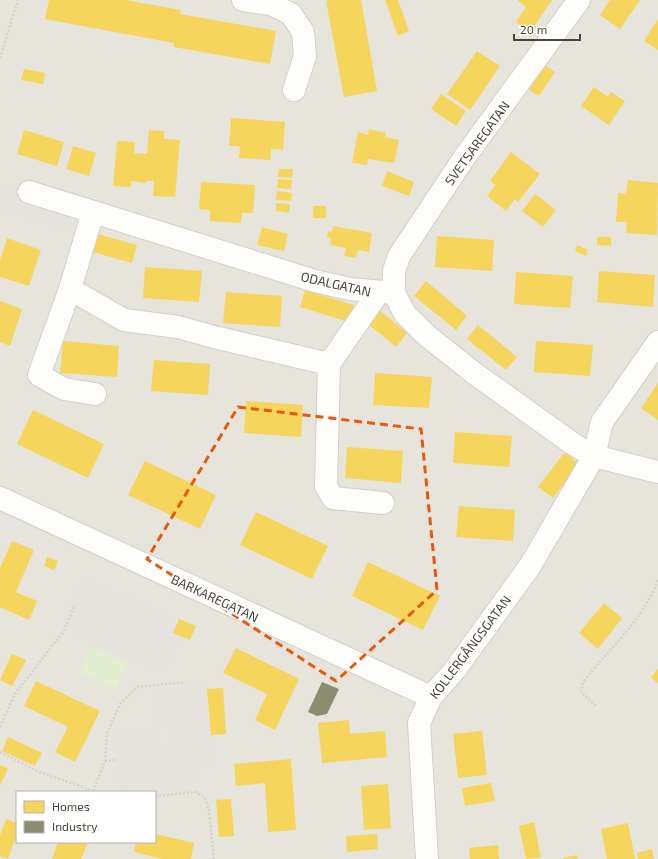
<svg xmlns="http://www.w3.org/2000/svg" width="658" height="859" viewBox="0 0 658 859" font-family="'Exo 2',sans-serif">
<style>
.residential{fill:#e7e4dc;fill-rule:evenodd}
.green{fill:#e1eecf}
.parking{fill:#e6e3df}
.homes{fill:#f6d55c}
.industry{fill:#8c8c6e}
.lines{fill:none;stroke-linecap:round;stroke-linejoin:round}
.minor-casing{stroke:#d2d0cb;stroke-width:24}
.path{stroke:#d3d2cc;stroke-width:2.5;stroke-dasharray:2 2;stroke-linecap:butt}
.minor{stroke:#fdfdfc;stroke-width:22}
.marked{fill:none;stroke:#e8590c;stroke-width:3;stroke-dasharray:8 5;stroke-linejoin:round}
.labels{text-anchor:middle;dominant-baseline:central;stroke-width:4;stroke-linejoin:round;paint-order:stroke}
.street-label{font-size:13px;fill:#4b4439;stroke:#fff}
</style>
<rect width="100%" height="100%" fill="#f4f2ee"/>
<!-- residential -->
<path class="residential" d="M 0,0 L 658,0 L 658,859 L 0,859 ZM 17,792 L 155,792 L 155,842 L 17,842 Z"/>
<!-- green -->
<path class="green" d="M 91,647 L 127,663 L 116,688 L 80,673 Z"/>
<!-- parking -->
<path class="parking" d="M 0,187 L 78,208 L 72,230 L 0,210 Z
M 83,578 L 179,619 L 173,633 L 180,636 L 164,673 L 61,629 Z
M 207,685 L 211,735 L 214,735 L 216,766 L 199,768 L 200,783 L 119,789 L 115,732 L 156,729 L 157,746 L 175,745 L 174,725 L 156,726 L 154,688 Z"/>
<!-- homes -->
<path class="homes" d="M 49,0 L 125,0 L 181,10 L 180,14 L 276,31 L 270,64 L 174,47 L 174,43 L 45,19 Z
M 331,0 L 361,0 L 377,91 L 344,97 L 326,1 Z
M 385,0 L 398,0 L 409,31 L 398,36 Z
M 517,0 L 552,0 L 530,32 L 516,22 L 526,7 Z
M 610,0 L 640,0 L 620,29 L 600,15 Z
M 658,19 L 658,50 L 644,41 Z
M 477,51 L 500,66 L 470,110 L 447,94 Z
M 541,63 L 555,72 L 539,96 L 525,87 Z
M 24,69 L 45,73 L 43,84 L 21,80 Z
M 594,87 L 608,97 L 611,92 L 625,101 L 609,125 L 581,106 Z
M 441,94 L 466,111 L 456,126 L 431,109 Z
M 231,118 L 285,122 L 283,150 L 271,149 L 271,160 L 239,158 L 240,146 L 229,146 Z
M 369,129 L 386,133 L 385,137 L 399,140 L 394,163 L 368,159 L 367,165 L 352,163 L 358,132 L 368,135 Z
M 24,130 L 64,142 L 57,166 L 17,154 Z
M 149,130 L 164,131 L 164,139 L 180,140 L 175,197 L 153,196 L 154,181 L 147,181 L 146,183 L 131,181 L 131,187 L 113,186 L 117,141 L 135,142 L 134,153 L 147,154 Z
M 73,146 L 96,153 L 89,176 L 66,169 Z
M 511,152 L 540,174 L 518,202 L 515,199 L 506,211 L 487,196 L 495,185 L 490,181 Z
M 279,169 L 293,169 L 292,178 L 278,177 Z
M 387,171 L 414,182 L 409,196 L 382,186 Z
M 278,179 L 292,180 L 291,189 L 277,188 Z
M 628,180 L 658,183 L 657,235 L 626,233 L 627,222 L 616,222 L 618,193 L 626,194 Z
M 201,182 L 255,185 L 253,213 L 242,213 L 241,223 L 210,221 L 210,210 L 199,209 Z
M 277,191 L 292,193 L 291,201 L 276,200 Z
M 535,194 L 556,210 L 543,227 L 522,211 Z
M 276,203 L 290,204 L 289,213 L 276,211 Z
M 313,206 L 326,206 L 326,218 L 313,218 Z
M 333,226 L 372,233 L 369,252 L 358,250 L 356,258 L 344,256 L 346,248 L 330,245 L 331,238 L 327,238 L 328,231 L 332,232 Z
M 262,227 L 288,234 L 284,251 L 257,245 Z
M 94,233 L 137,245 L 132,263 L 89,251 Z
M 437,236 L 494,240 L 492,271 L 435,267 Z
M 597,237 L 611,237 L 611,246 L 597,245 Z
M 7,238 L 41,250 L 29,286 L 0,277 L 0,260 Z
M 577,245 L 588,250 L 586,256 L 575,251 Z
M 145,267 L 202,271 L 199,302 L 143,298 Z
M 599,271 L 655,275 L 653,307 L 597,302 Z
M 516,272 L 573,276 L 570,308 L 514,304 Z
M 426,281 L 467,316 L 456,330 L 414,296 Z
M 305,290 L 354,305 L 349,322 L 300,307 Z
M 226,292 L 282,296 L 280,327 L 223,323 Z
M 0,301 L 22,309 L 10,346 L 0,342 Z
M 378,309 L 407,333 L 396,347 L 367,323 Z
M 478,325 L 517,357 L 506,370 L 467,339 Z
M 63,341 L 119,346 L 117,377 L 60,373 Z
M 536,341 L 593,345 L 590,376 L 534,372 Z
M 154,360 L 210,364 L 208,395 L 151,391 Z
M 375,373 L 432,377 L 429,408 L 373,405 Z
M 658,383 L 658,420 L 641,408 Z
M 246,401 L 303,405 L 301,437 L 244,433 Z
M 33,410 L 104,444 L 88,478 L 17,444 Z
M 455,432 L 512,436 L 509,467 L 453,463 Z
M 347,447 L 403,451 L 401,483 L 345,478 Z
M 565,452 L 579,464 L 553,498 L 538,487 Z
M 145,461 L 216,495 L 200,529 L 128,495 Z
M 459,506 L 515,510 L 513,541 L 456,537 Z
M 256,512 L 328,546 L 312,579 L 240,545 Z
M 12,541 L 34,550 L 16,592 L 37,601 L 29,620 L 0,607 L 0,568 Z
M 47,557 L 58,561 L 54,570 L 44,566 Z
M 368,562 L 440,596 L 423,630 L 352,596 Z
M 604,603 L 622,618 L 598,649 L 579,633 Z
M 179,619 L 196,626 L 190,640 L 173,633 Z
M 236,648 L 299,679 L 275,730 L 255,720 L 267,694 L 223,673 Z
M 12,654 L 26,660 L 12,686 L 0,680 Z
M 657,669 L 658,670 L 658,683 L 651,678 Z
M 36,681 L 100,711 L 75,762 L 55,752 L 68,727 L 24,706 Z
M 223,688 L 226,734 L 211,735 L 207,689 Z
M 349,720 L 350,734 L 385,731 L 387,757 L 322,763 L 318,723 Z
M 482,731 L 487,775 L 458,778 L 453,734 Z
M 8,737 L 42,753 L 35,766 L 2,751 Z
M 291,759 L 296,830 L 268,832 L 265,783 L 236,786 L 234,764 Z
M 0,765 L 8,769 L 0,785 Z
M 491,783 L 495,801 L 465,806 L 462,788 Z
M 388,784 L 391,828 L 364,830 L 361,786 Z
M 231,799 L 234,836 L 219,837 L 216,800 Z
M 6,819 L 17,823 L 17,834 L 8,859 L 0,856 L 0,835 Z
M 534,822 L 541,858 L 526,859 L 519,826 Z
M 628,823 L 635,859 L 607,859 L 601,829 Z
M 155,834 L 194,843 L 191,859 L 162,859 L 134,852 L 136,842 L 155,842 Z
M 377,834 L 378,849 L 347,852 L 346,836 Z
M 58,842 L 88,842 L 81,859 L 52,859 Z
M 498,845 L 499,859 L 470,859 L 469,848 Z
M 652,849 L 654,859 L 638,859 L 637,853 Z
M 577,855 L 578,859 L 563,859 L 563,858 Z"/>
<!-- industry -->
<path class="industry" d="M 322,682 L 339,689 L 327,714 L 317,716 L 308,712 Z"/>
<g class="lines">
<defs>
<path id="minor" d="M 243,0 L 271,4 L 291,14 L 303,32 L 305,56 L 294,90
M 29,192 L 315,281 L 350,289 L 394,293 L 405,314 L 426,335 L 474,373 L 573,444 L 594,456 L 658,472
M 93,212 L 70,289 L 124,320 L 178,327 L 214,337 L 329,364
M 70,289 L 39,375 L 64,389 L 95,394
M 378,293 L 329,364 L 326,486 L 333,498 L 383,503
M 394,293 L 394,271 L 399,256 L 464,158 L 579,0
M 0,498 L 431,697
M 427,859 L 419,723 L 431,697 L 454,671 L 530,566 L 594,456 L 602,422 L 658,342"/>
</defs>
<!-- minor casing -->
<use href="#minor" class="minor-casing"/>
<!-- path -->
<path class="path" d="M 0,58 L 18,0
M 596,706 L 581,692 L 583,682 C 610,647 642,622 658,580
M 0,727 L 15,694 L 63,632 L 75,605
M 0,752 L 37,771 L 97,792
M 105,761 L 116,760
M 93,791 L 105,761 L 107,734 L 120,704 L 137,687 L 185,682
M 155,796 L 196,792 L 205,798 L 209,811 L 214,859"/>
<!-- minor -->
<use href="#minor" class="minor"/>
</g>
<!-- marked area -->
<path class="marked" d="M 238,407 L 421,429 L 437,590 L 336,681 L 147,559 Z"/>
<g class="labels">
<!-- street labels -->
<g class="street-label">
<text transform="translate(477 143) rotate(-54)">SVETSAREGATAN</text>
<text transform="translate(336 284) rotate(13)">ODALGATAN</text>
<text transform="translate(215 598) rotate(25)">BARKAREGATAN</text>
<text transform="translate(470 647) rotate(-53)">KOLLERGÅNGSGATAN</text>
</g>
</g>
<!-- legend -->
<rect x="16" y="791" width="140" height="52" fill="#ffffff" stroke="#b7b4b0"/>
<rect x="24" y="801" width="20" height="12" fill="#f6d55c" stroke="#b7b4b0"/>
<text x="52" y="811" font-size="12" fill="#4b4439">Homes</text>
<rect x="24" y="821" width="20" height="12" fill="#8c8c6e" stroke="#b7b4b0"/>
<text x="52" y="831" font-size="12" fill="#4b4439">Industry</text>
<!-- scale -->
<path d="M514 34v6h66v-6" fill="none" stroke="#4b4439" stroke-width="2"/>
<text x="520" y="34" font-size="12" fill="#4b4439" stroke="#ffffff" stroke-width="3" paint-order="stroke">20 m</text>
</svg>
